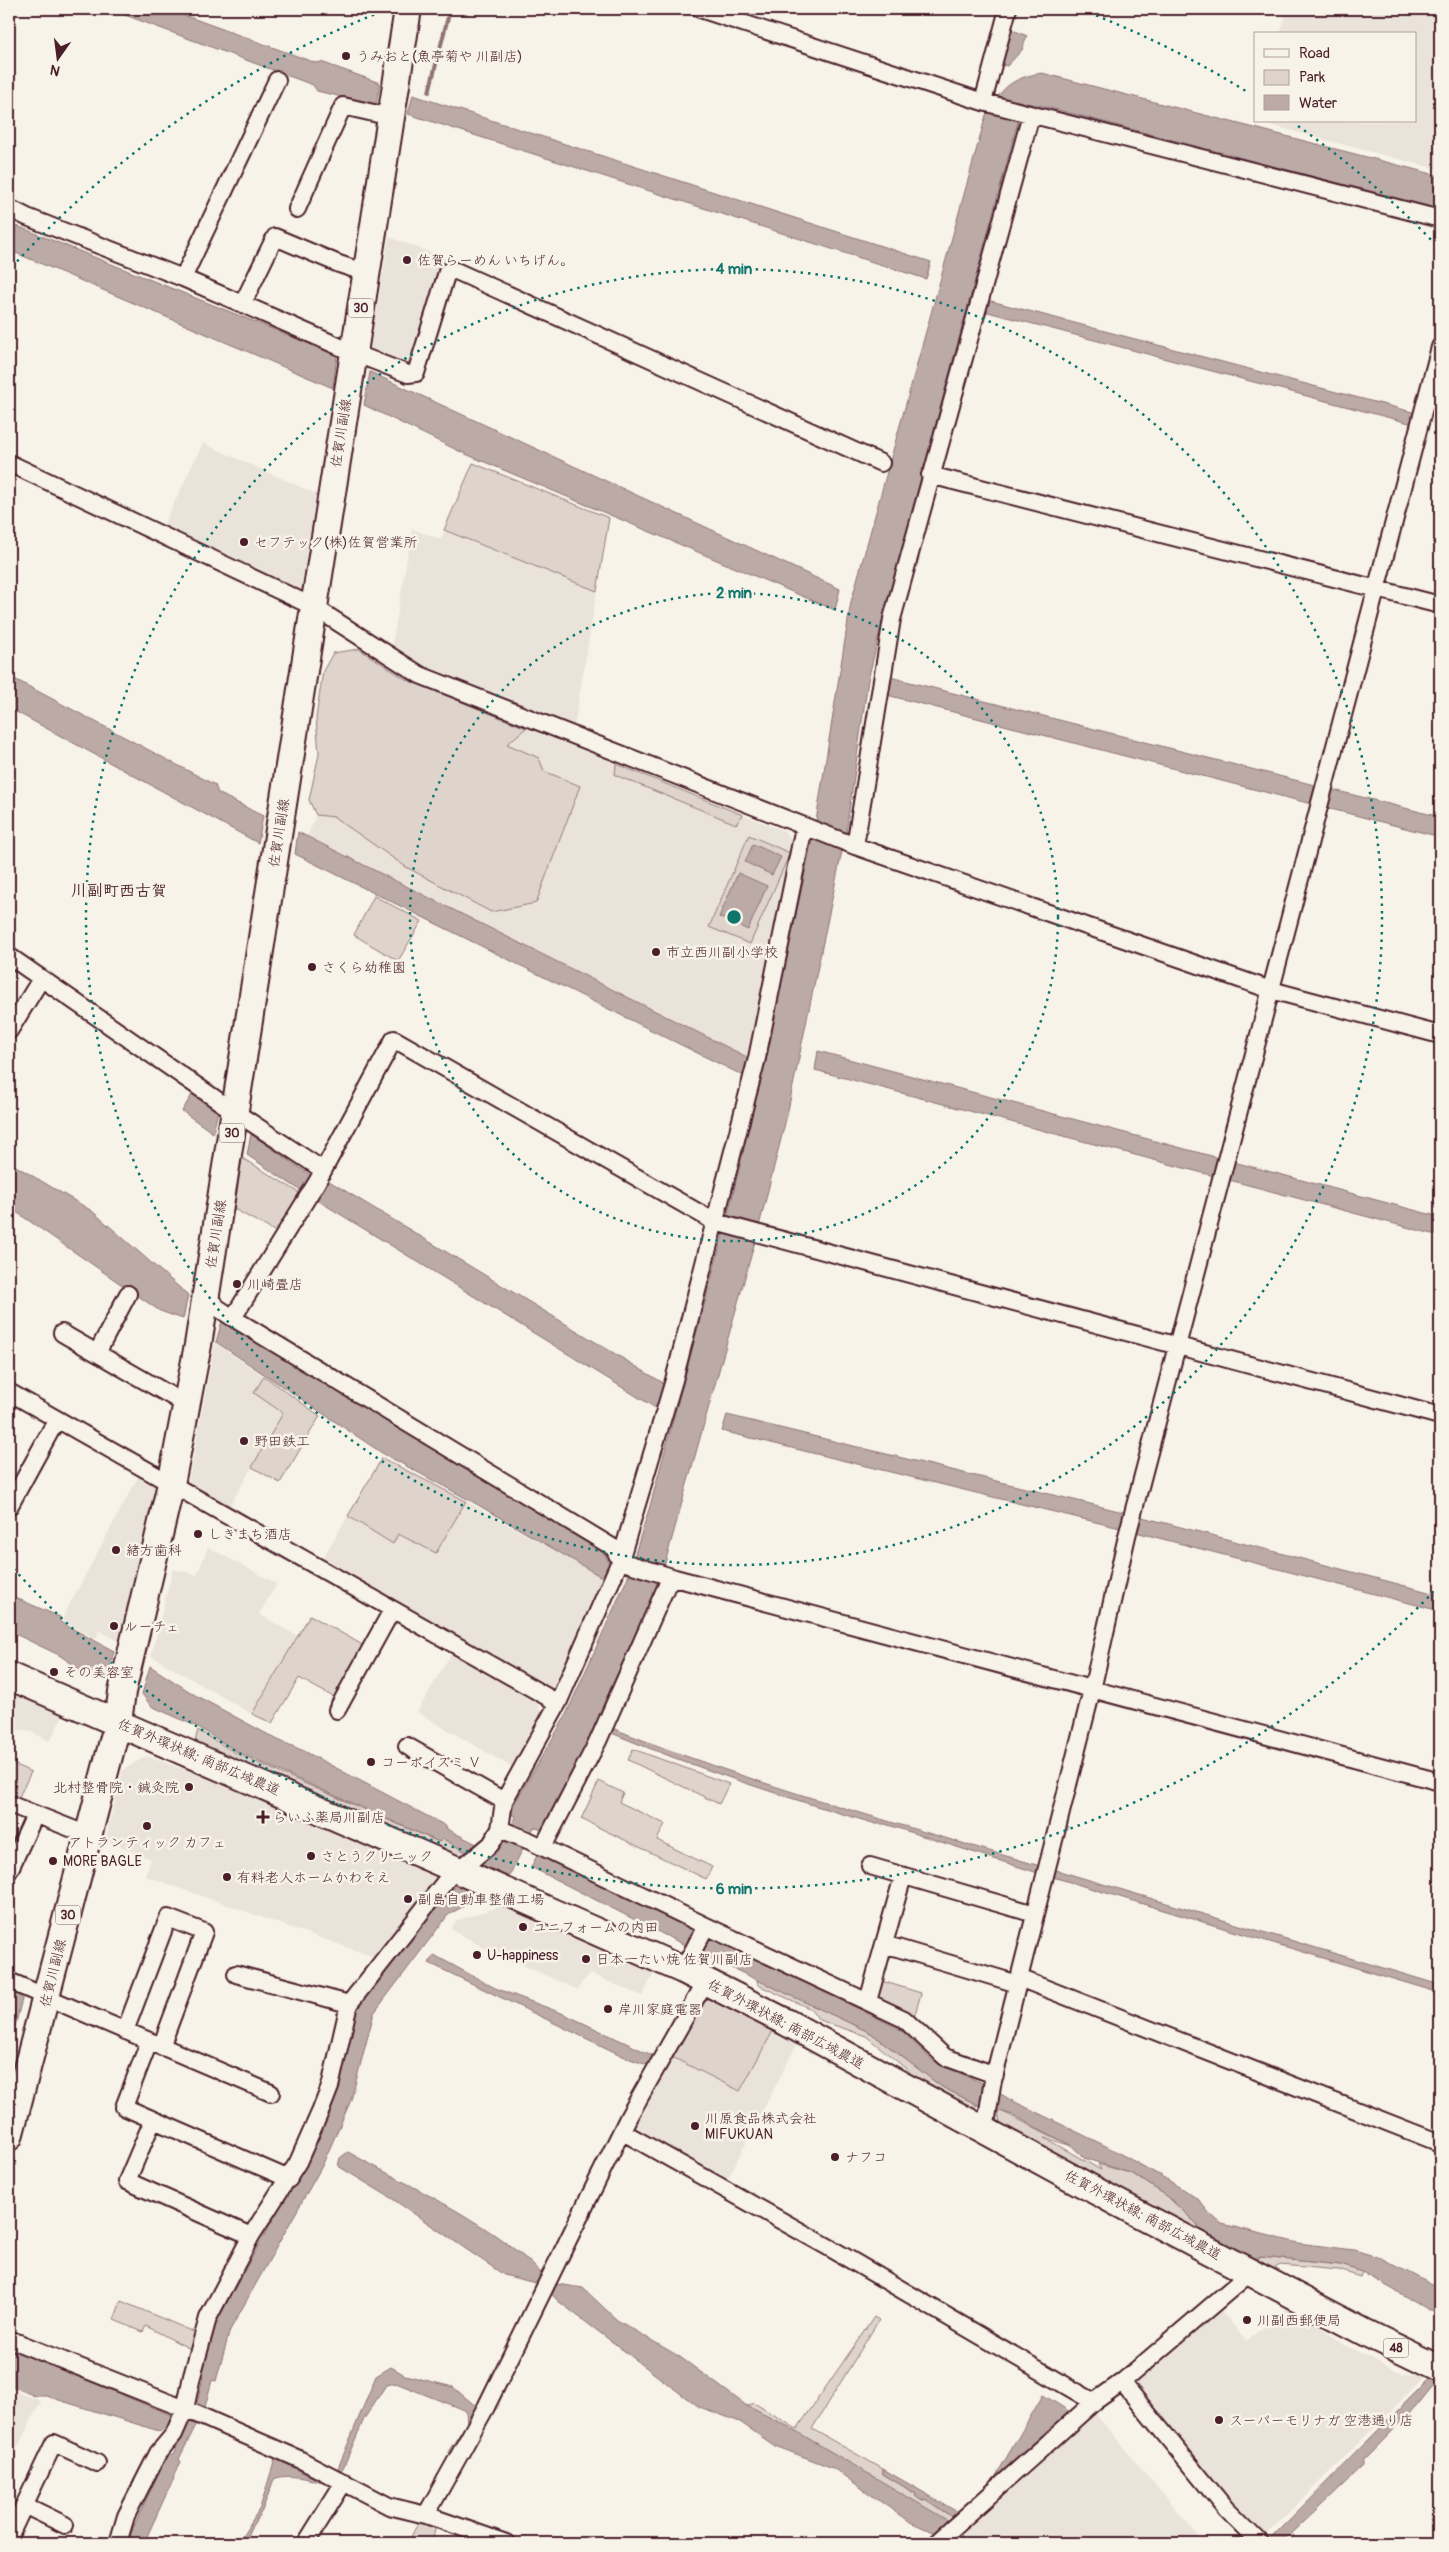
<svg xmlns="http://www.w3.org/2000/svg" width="1449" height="2552" viewBox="0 0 1449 2552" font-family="Pangolin,'Klee One',sans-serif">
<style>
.built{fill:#eae3da}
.green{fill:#ded4cc;stroke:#947a7c}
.water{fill:#bcaaa7;stroke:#8e7275}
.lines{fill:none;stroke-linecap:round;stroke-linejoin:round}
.stream{stroke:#8e7275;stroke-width:4}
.street-casing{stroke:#4a1f2b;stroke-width:20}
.primary-casing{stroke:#4a1f2b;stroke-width:30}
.street{stroke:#f7f3e8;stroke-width:16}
.primary{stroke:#f7f3e8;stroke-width:26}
.ring{fill:none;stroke:#0f766e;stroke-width:2.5;stroke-dasharray:2.5 5}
.poi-dot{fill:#4a1f2b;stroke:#f7f3e8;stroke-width:2}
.labels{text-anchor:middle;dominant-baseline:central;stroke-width:5;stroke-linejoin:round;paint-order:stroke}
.shield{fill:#f7f3e8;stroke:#7e5f64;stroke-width:1}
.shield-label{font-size:12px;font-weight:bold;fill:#4a1f2b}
.poi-label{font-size:14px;fill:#4a1f2b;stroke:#f7f3e8;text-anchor:start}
.street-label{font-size:14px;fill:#4a1f2b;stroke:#f7f3e8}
.quarter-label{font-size:16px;font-weight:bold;fill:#4a1f2b;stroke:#f7f3e8}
.centre{fill:#0f766e;stroke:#f7f3e8;stroke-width:2.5}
.ring-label{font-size:15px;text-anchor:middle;font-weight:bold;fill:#0f766e;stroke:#f7f3e8;stroke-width:5;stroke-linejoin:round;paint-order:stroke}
</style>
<rect width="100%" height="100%" fill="#f7f3e8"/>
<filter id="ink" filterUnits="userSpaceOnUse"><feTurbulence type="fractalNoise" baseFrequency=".02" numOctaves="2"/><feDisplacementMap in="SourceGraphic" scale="10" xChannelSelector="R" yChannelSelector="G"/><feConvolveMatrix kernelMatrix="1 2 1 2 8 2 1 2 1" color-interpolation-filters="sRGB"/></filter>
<g filter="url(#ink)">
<!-- built -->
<path class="built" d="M 1287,9 L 1440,9 L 1440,170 L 1258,122 L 1415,121 L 1415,34 L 1280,34 Z
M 389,237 L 448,259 L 412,373 L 370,351 Z
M 203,443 L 316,494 L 301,590 L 163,526 Z
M 473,463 L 609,518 L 574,728 L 421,667 L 392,646 L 412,529 L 441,539 Z
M 359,649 L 407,680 L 784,831 L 796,845 L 751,1059 L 307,837 L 316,815 L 309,800 L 319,754 L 316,718 L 333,653 Z
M 215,1343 L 264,1376 L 255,1393 L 283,1413 L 227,1511 L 187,1489 Z
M 139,1475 L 158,1484 L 118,1642 L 99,1630 L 96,1639 L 62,1621 L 64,1615 Z
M 466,1501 L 607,1580 L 556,1696 L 320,1563 L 348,1516 L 393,1544 L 398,1533 L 436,1553 Z
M 208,1547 L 277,1584 L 259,1614 L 297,1636 L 252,1714 L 151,1656 L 173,1569 L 197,1575 Z
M 454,1649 L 532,1694 L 545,1719 L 517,1770 L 417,1712 Z
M 9,1687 L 65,1711 L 50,1741 L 27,1730 L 9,1731 Z
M 146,1756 L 180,1768 L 186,1763 L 443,1876 L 377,1958 L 145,1876 L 151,1859 L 105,1840 L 123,1770 Z
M 509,1903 L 657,1968 L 642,1996 L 591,1974 L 582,1982 L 578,1990 L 516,1962 L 513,1964 L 451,1929 L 456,1921 Z
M 706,1992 L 798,2042 L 725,2184 L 628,2130 Z
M 1291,2305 L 1343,2344 L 1403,2374 L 1426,2376 L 1262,2539 L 1130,2384 L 1221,2310 L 1246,2341 Z
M 9,2389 L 41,2401 L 12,2458 L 9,2456 Z
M 1093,2411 L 1204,2543 L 971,2543 L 958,2531 Z"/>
<!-- green -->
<path class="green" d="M 473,463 L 609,518 L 597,591 L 444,530 Z
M 359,649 L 407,680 L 526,728 L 507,744 L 539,758 L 544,771 L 580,786 L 536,903 L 491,912 L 406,867 L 334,817 L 316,815 L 309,800 L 319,754 L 316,718 L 323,671 L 333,653 Z
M 616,764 L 743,815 L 736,824 L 615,775 Z
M 749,835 L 790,853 L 750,944 L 709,927 Z
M 374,896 L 422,921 L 398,961 L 354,935 Z
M 242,1158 L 300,1193 L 276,1232 L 234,1209 Z
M 264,1376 L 320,1416 L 280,1483 L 252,1467 L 283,1413 L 254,1393 Z
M 382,1458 L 466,1501 L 436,1553 L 398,1534 L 393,1544 L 348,1516 Z
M 310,1615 L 366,1647 L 337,1699 L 299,1678 L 272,1723 L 252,1714 Z
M 198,1730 L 237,1754 L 439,1842 L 443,1838 L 469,1853 L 450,1858 L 194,1745 Z
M 633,1749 L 729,1784 L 719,1804 L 628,1760 Z
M 9,1762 L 31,1772 L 17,1801 L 9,1797 Z
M 599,1781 L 623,1793 L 619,1802 L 665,1824 L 657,1840 L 712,1867 L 706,1879 L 581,1819 Z
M 757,1979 L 871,2033 L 942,2087 L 978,2105 L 966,2109 L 909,2080 L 910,2072 L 866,2036 L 819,2020 L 811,2009 L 758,1985 Z
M 882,1981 L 921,1993 L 914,2018 L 880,1999 L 878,1995 Z
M 706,1992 L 774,2029 L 740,2091 L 670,2056 Z
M 997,2109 L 1072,2146 L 1045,2138 L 1101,2170 L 1098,2164 L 1133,2174 L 1167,2196 L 1197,2224 L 1202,2234 L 1251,2259 L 1261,2257 L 1341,2265 L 1362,2272 L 1360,2277 L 1339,2270 L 1280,2265 L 1267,2273 L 1001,2127 Z
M 121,2301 L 199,2334 L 194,2351 L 146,2326 L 143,2332 L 114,2320 Z
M 874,2317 L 879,2320 L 812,2429 L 883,2469 L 883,2474 L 916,2494 L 922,2501 L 925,2499 L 955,2519 L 950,2524 L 747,2406 L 754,2403 L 797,2429 Z
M 419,2521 L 436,2525 L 432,2543 L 408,2543 Z"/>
<!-- water -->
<path class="water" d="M 109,9 L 167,9 L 316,63 L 321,62 L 380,83 L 376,105 L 317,91 L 313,85 Z
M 1013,30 L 1027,36 L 1022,50 L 1007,66 L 999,64 L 1008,35 Z
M 1042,73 L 1440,176 L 1440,210 L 1039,105 L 1027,105 L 1019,118 L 885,610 L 868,680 L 846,832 L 787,1115 L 756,1238 L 660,1581 L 599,1714 L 601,1718 L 598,1725 L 541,1830 L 534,1827 L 507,1880 L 477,1869 L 480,1860 L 443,1839 L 439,1842 L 237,1752 L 198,1727 L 151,1706 L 142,1694 L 150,1666 L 195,1695 L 278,1740 L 304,1751 L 446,1826 L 447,1829 L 490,1851 L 500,1846 L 516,1817 L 511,1814 L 514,1804 L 564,1719 L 627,1579 L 650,1506 L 725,1227 L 762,1073 L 816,821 L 851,602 L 986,115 C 1002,88 1010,78 1042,73 Z
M 413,95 L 931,262 L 926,279 L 408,114 Z
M 17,226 L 337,355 L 333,388 L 9,250 L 9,245 Z
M 987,300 L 1416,413 L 1413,424 L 984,311 Z
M 370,372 L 840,589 L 835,610 L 461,452 L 364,405 Z
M 9,676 L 215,785 L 218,793 L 263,816 L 258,843 L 9,708 Z
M 890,677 L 1440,817 L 1440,837 L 887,695 Z
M 298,832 L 751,1059 L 746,1077 L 295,854 Z
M 753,844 L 781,857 L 772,875 L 745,862 Z
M 738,873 L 767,886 L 748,930 L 719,917 Z
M 818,1051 L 1440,1217 L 1440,1236 L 815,1070 Z
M 193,1093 L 218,1111 L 213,1133 L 182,1111 Z
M 251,1134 L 313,1177 L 303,1192 L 247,1155 Z
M 9,1162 L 92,1211 L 188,1295 L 183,1319 L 160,1311 L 9,1207 Z
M 329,1181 L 665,1384 L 659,1410 L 317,1200 L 320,1191 Z
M 222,1321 L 602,1549 L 611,1567 L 605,1579 L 473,1502 L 382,1453 L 216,1342 Z
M 727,1415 L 1127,1513 L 1440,1595 L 1440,1611 L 1124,1529 L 722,1431 Z
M 9,1595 L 60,1617 L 60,1622 L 114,1651 L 108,1674 L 95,1680 L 83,1675 L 78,1668 L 59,1655 L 9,1631 Z
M 612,1728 C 751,1784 896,1823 1040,1866 L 1038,1873 L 885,1824 L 876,1824 C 784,1797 698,1769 609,1732 Z
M 539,1852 L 900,2029 L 932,2060 L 982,2083 L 1011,2100 L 1108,2147 L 1168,2180 L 1198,2199 L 1209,2213 L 1222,2224 L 1298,2243 L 1354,2250 L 1381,2258 L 1440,2289 L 1440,2316 L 1362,2272 L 1341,2265 L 1261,2257 L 1251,2259 L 1202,2234 L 1197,2224 L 1167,2196 L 1133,2174 L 1084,2158 L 1072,2146 L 1013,2115 L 978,2105 L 942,2087 L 871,2033 L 706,1956 L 531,1867 Z
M 1056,1870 L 1440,1985 L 1440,1993 L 1053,1877 Z
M 461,1883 L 485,1894 L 448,1915 L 374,2013 L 351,2100 L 322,2166 L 230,2330 L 216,2381 L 212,2380 L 205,2407 L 179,2459 L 181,2462 L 144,2543 L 128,2543 L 133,2528 L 167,2455 L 173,2455 L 196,2408 L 203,2377 L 199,2376 L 215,2324 L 304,2163 L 357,2006 L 439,1898 Z
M 434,1955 L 495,1988 L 564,2014 L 656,2057 L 650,2066 L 627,2058 L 429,1963 Z
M 12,1990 L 23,1995 L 9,2050 L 9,2001 Z
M 348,2152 C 409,2186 507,2230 550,2283 L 583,2288 L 617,2320 L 680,2357 L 747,2406 L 789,2427 L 947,2520 L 967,2543 L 945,2543 L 937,2534 L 908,2521 L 833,2468 L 775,2446 L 740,2422 L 697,2406 L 558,2301 L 543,2285 L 504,2275 L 391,2198 L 338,2166 L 340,2158 Z
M 9,2348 L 173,2416 L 167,2428 L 159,2431 L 46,2396 L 35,2396 L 9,2385 Z
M 391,2367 L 405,2375 L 453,2387 L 478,2408 L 449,2457 L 448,2452 L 467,2423 L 466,2411 L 396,2383 L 386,2385 L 364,2419 L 343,2468 L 339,2472 L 338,2468 L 376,2376 Z
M 1429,2379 L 1440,2383 L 1431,2388 L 1415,2408 L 1363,2461 L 1363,2466 L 1283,2542 L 1266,2543 Z
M 1043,2395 L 1074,2414 L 987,2491 Z
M 276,2456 L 305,2474 L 327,2482 C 310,2481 289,2472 274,2479 L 262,2511 L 250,2529 L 244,2543 L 238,2543 L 260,2508 Z
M 883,2469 L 961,2514 L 955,2519 L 925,2499 L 922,2501 L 915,2496 L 916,2494 L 883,2474 Z"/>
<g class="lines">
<!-- stream -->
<path class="stream" d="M 429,92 L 450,9"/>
<defs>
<path id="street" d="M 700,9 L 983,102 L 1440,219
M 983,102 L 1008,9
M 9,208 L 27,217 L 183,278 L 354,353 L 408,374 L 416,373 L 447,272 L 456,271 L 881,463
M 297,209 L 343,106 L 391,117
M 183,278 L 277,80
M 243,303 L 275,237 L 339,264 L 366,273
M 9,463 L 314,607 L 420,675 L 855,846 L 1271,990 L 1440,1035
M 930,475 L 1440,605
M 855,846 L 892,619 L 1031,115
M 9,956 L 223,1104 L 323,1170
M 9,1031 L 41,979
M 206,1296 L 218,1308 L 233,1318 L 614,1548 L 620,1561 L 675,1578 L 1440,1782
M 233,1318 L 317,1182 L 394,1039 L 715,1222 L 1440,1416
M 62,1333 L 187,1405
M 97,1353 L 128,1294
M 9,1392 L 558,1703
M 9,1507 L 57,1419
M 337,1710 L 392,1610
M 407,1746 L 504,1801
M 9,1804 L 88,1835
M 500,1829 L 530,1841 L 706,1926 L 904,2019 L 945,2057 L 995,2075
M 543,1847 L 598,1741 L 667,1585 L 675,1578
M 870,1866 L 1035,1914
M 9,1871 L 35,1815
M 884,1944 L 1018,1984
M 683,1970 L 706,1926
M 236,1974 L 349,2004
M 1019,1978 L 1440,2143
M 9,1981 L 271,2093
M 868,2001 L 903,1876
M 125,2031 L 168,1918 L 204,1932 L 161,2047
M 149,2042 L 124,2107 L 289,2179
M 153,2120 L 127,2181 L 251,2236
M 985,2131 L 992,2085 L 1092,1690 L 1127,1536 L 1440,347
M 623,2132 L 830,2248 L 1094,2402
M 9,2339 L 185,2409 L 299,2459 L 389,2506 L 426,2515 L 506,2543
M 1122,2382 L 1226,2509 L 1260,2543
M 24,2505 L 65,2525
M 426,2515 L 486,2407 L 629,2116 L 705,1982
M 9,2537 L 54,2443 L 97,2463
M 118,2543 L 126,2516 L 158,2453 L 174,2434 L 185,2409 L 192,2376 L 208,2318 L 251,2236 L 298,2162 L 321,2110 L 330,2087 L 349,2004 L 455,1869 L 472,1860 L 491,1844 L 500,1829 L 504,1801 L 558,1703 L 620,1561 L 674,1380 L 757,1058 L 804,827
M 306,2543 L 344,2482
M 936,2543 L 1094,2402 L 1122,2382 L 1251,2272"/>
<path id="primary" d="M 9,1676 L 455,1869 L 683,1970 L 786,2022 L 1118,2203 L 1366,2333 L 1440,2369
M 9,2137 L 118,1722 L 122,1692 L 171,1484 L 198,1345 L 408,9"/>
</defs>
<!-- street casing -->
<use href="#street" class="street-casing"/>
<!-- primary casing -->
<use href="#primary" class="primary-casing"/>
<!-- street -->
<use href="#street" class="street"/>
<!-- primary -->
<use href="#primary" class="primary"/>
</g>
</g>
<!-- distance rings -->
<g class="ring">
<circle cx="734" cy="917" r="324"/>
<circle cx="734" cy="917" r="648"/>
<path d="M1439 1586A972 972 0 0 1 12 1567M12 267A972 972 0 0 1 386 10M1082 10A972 972 0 0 1 1249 93M1298 126A972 972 0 0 1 1439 248"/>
</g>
<!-- markers -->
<g class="poi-dot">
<circle cx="346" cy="56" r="5"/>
<circle cx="407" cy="260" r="5"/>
<circle cx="244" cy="542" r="5"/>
<circle cx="656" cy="952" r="5"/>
<circle cx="312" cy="967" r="5"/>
<circle cx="237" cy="1284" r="5"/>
<circle cx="244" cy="1441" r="5"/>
<circle cx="198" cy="1534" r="5"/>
<circle cx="116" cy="1550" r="5"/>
<circle cx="114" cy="1626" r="5"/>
<circle cx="54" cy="1672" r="5"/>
<circle cx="371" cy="1762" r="5"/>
<circle cx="189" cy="1787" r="5"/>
<path d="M260.5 1809.5h5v5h5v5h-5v5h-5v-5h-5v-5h5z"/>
<circle cx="147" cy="1826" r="5"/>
<circle cx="311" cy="1856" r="5"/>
<circle cx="53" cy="1861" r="5"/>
<circle cx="227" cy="1877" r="5"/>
<circle cx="408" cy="1899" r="5"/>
<circle cx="523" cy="1927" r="5"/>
<circle cx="477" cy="1955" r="5"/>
<circle cx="586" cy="1959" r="5"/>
<circle cx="608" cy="2009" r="5"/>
<circle cx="695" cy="2126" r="5"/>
<circle cx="835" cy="2157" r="5"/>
<circle cx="1247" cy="2320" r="5"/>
<circle cx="1219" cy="2420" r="5"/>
</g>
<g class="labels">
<!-- shield labels -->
<g class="shield">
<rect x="348.5" y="298.5" width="25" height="19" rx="4"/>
<rect x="219.5" y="1123.5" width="25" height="19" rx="4"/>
<rect x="55.5" y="1905.5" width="25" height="19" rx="4"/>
<rect x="1383.5" y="2338.5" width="25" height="19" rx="4"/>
</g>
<g class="shield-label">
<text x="361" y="308">30</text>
<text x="232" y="1133">30</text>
<text x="68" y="1915">30</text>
<text x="1396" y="2348">48</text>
</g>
<!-- poi labels -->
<g class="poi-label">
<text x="356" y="56">うみおと(魚亭菊や 川副店)</text>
<text x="417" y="260">佐賀らーめん いちげん。</text>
<text x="254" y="542">セフテック(株)佐賀営業所</text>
<text x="666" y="952">市立西川副小学校</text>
<text x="322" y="967">さくら幼稚園</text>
<text x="247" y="1284">川崎畳店</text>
<text x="254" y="1441">野田鉄工</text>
<text x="208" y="1534">しきまち酒店</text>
<text x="126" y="1550">緒方歯科</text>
<text x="124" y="1626">ルーチェ</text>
<text x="64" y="1672">その美容室</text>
<text x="381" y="1762">コーポイズミ Ⅴ</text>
<text x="179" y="1787" text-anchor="end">北村整骨院・鍼灸院</text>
<text x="273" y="1817">らいふ薬局川副店</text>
<text x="147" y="1842" text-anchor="middle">アトランティック カフェ</text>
<text x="321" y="1856">さとうクリニック</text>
<text x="63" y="1861">MORE BAGLE</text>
<text x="237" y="1877">有料老人ホームかわそえ</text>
<text x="418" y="1899">副島自動車整備工場</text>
<text x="533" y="1927">ユニフォームの内田</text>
<text x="487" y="1955">U-happiness</text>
<text x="596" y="1959">日本一たい焼 佐賀川副店</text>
<text x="618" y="2009">岸川家庭電器</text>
<text x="705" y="2118">川原食品株式会社<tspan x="705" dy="16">MIFUKUAN</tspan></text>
<text x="845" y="2157">ナフコ</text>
<text x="1257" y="2320">川副西郵便局</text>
<text x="1229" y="2420">スーパーモリナガ 空港通り店</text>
</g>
<!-- street labels -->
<g class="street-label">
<text transform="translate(341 433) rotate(-81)">佐賀川副線</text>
<text transform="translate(279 833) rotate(-81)">佐賀川副線</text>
<text transform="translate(216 1234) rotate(-81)">佐賀川副線</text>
<text transform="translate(199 1757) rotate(23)">佐賀外環状線; 南部広域農道</text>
<text transform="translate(53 1973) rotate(-76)">佐賀川副線</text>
<text transform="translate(786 2024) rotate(28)">佐賀外環状線; 南部広域農道</text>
<text transform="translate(1143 2215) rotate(28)">佐賀外環状線; 南部広域農道</text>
</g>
<!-- quarter labels -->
<g class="quarter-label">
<text x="119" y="891">川副町西古賀</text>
</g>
</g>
<circle cx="734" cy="917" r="8" class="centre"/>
<g class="ring-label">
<text x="734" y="274">4 min</text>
<text x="734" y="598">2 min</text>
<text x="734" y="1894">6 min</text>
</g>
<!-- margin -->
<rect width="1449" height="2552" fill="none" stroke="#f7f3e8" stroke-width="30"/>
<rect x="15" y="15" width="1419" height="2522" fill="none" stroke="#4a1f2b" stroke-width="2" filter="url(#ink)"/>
<!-- legend -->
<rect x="1254" y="32" width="162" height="90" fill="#f7f3e8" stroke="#b29e9c"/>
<rect x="1264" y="49" width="25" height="8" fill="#f7f3e8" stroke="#b29e9c"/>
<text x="1299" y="58" font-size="15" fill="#4a1f2b">Road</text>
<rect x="1264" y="70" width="25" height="15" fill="#ded4cc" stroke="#b29e9c"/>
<text x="1299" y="82" font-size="15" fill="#4a1f2b">Park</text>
<rect x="1264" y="95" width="25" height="15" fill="#bcaaa7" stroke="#b29e9c"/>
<text x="1299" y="108" font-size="15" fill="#4a1f2b">Water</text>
<!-- north arrow -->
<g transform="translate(58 58) rotate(194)" stroke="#f7f3e8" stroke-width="4" paint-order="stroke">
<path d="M0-4L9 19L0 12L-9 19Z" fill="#4a1f2b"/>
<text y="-8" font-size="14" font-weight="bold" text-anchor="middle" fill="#4a1f2b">N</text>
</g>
</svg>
